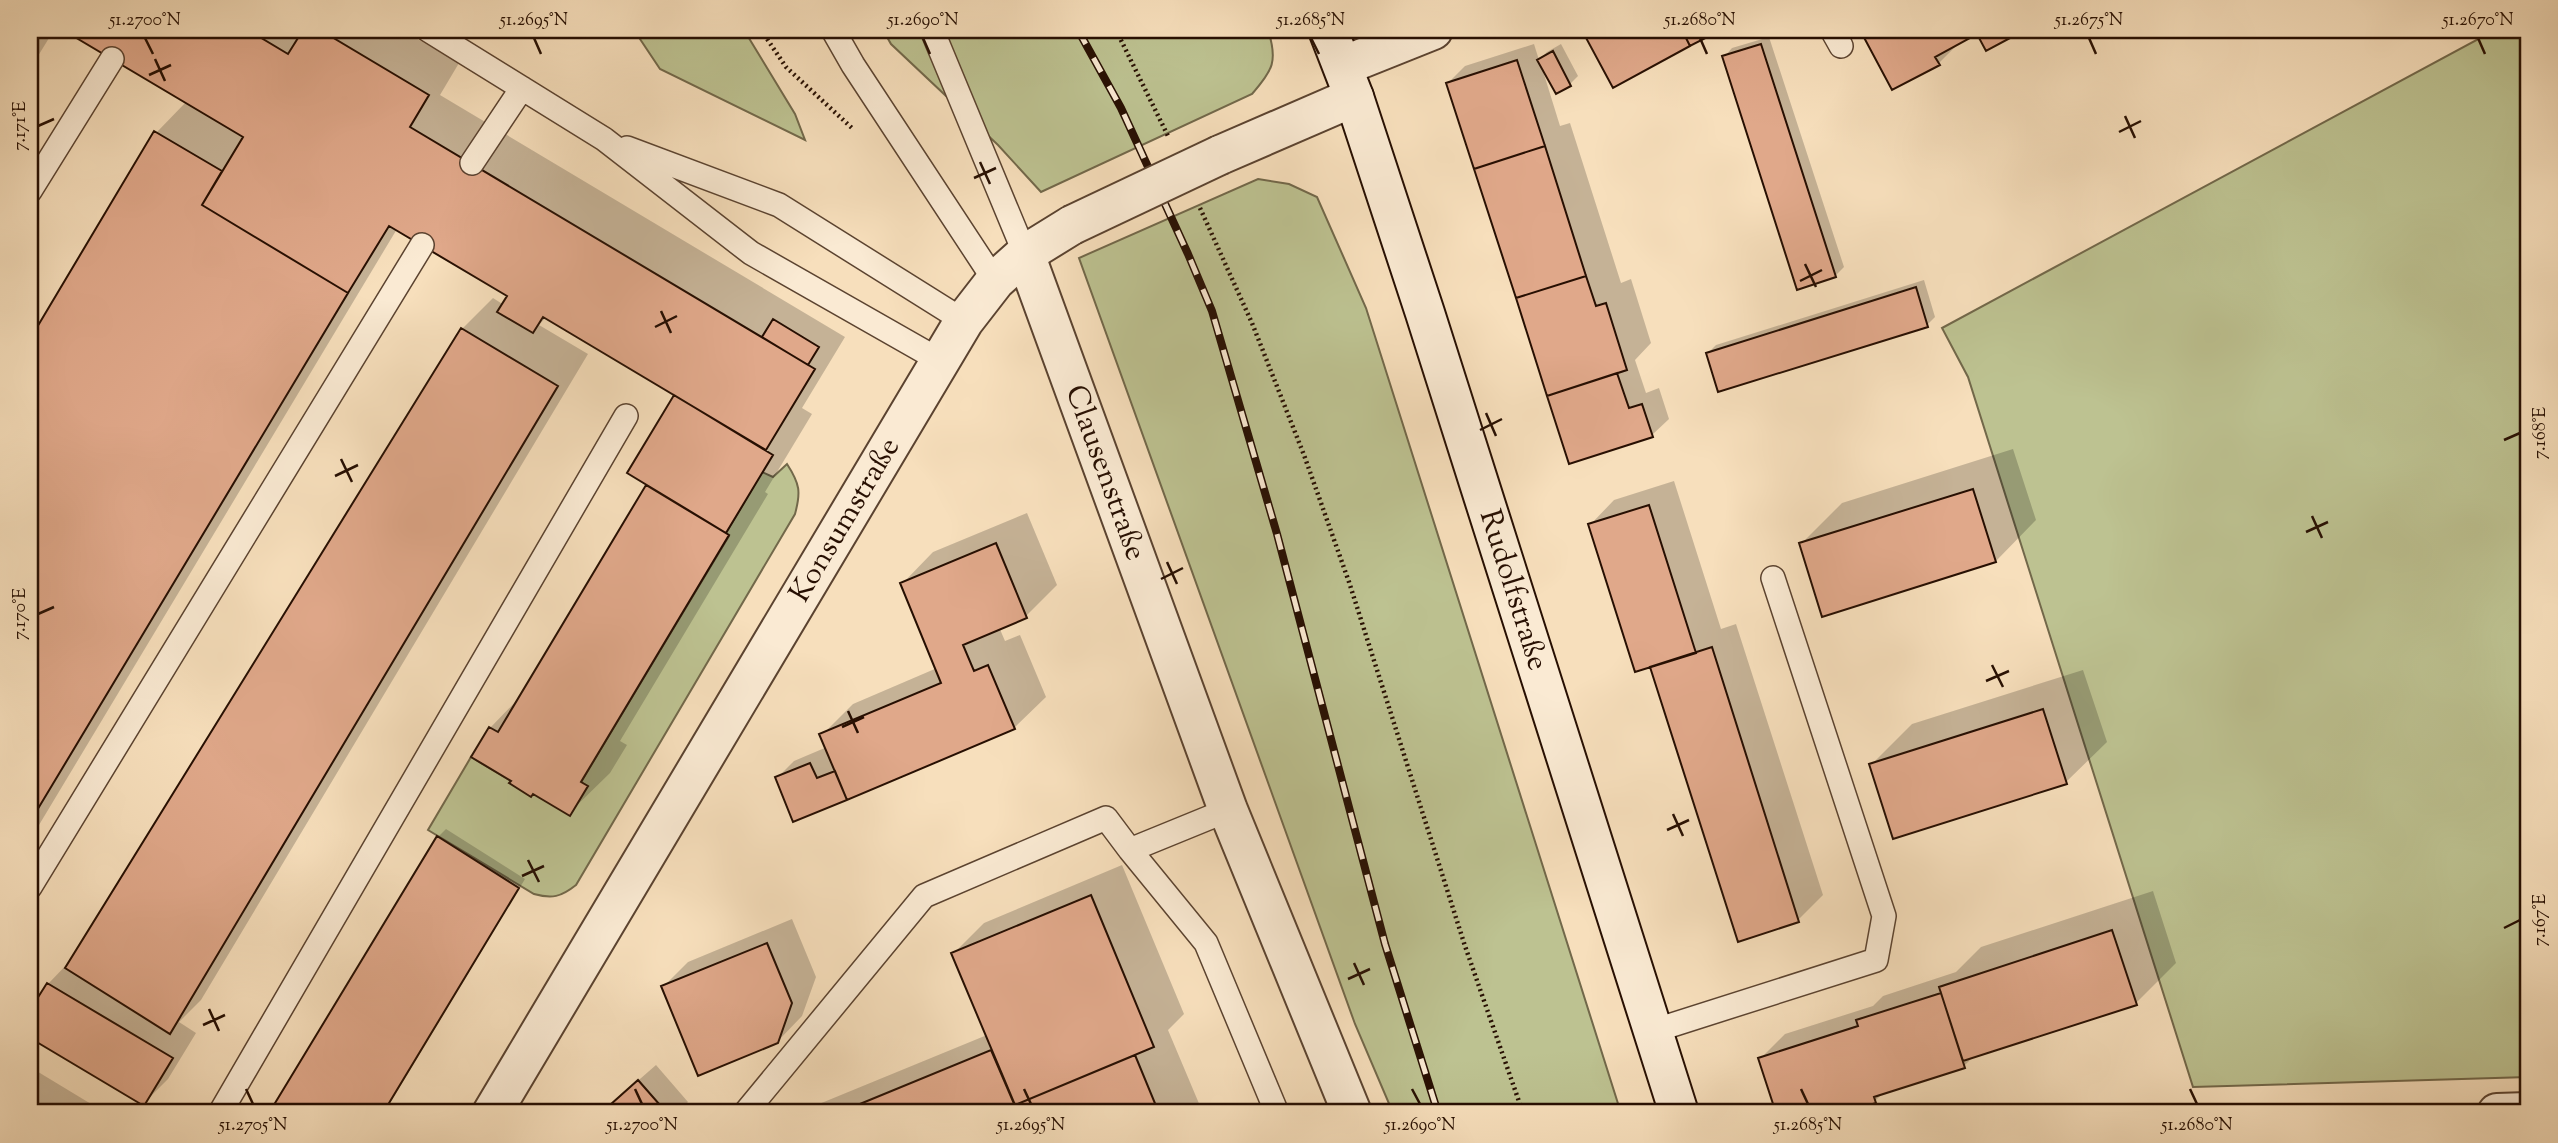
<svg xmlns="http://www.w3.org/2000/svg" width="2558" height="1143" viewBox="0 0 2558 1143" font-family="'Sorts Mill Goudy',serif">
<style>
.green{fill:#bdc291;stroke:#72684a;stroke-width:2}
.shadow{fill:#0003}
.building{fill:#e0a88a;stroke:#270f02;stroke-width:2}
.lines{fill:none;stroke-linecap:round;stroke-linejoin:round}
.lane-casing{stroke:#5b4330;stroke-width:26}
.street-casing{stroke:#5b4330;stroke-width:42}
.secondary-casing{stroke:#270f02;stroke-width:42}
.path{stroke:#270f02;stroke-width:4.5;stroke-dasharray:2 3.5;stroke-linecap:butt}
.lane{stroke:#faead3;stroke-width:23}
.street{stroke:#faead3;stroke-width:38}
.secondary{stroke:#faead3;stroke-width:38}
.rail-casing{stroke:#270f02;stroke-width:8}
.rail{stroke:#faead3;stroke-width:5;stroke-dasharray:16;stroke-linecap:butt}
.street-bridge-casing{stroke:#5b4330;stroke-width:42;stroke-linecap:butt}
.street-bridge{stroke:#faead3;stroke-width:38}
.ticks{fill:none;stroke:#270f02;stroke-width:2.5}
.labels{text-anchor:middle;dominant-baseline:central;stroke-width:5;stroke-linejoin:round;paint-order:stroke}
.street-label{font-size:30px;fill:#270f02;stroke:#faead3}
.neatline{fill:none;stroke:#270f02;stroke-width:2.5}
.ticks-label{font-size:18px;text-anchor:middle;fill:#270f02}
</style>
<rect width="100%" height="100%" fill="#f7dfbc"/>
<filter id="stains"><feTurbulence type="fractalNoise" baseFrequency=".00286" numOctaves="4"/><feColorMatrix values="0 0 0 0 .2 0 0 0 0 .09 0 0 0 0 .02 0 0 0 .5 -.17"/></filter>
<radialGradient id="worn" r=".72"><stop offset=".6" stop-color="#630" stop-opacity="0"/><stop offset="1" stop-color="#630" stop-opacity=".3"/></radialGradient>
<!-- green -->
<path class="green" d="M 634,30 L 744,30 L 795,114 L 805,140 L 660,69 Z
M 883,30 L 1268,30 C 1278,61 1273,70 1252,94 L 1041,192 L 998,145 L 891,44 Z
M 2495,30 L 2528,30 L 2528,1077 L 2193,1087 L 1968,377 L 1942,328 Z
M 1258,179 L 1289,184 L 1317,197 L 1366,308 L 1621,1113 L 1393,1113 L 1355,1024 L 1079,258 Z
M 787,464 C 800,484 801,492 795,514 L 576,885 C 561,897 552,899 534,894 L 428,830 L 471,757 L 511,781 L 510,783 L 533,794 L 587,786 L 581,782 L 729,536 L 726,533 L 762,472 L 773,477 Z"/>
<!-- shadow -->
<path class="shadow" d="M 30,30 L 54,30 L 30,69 Z
M 67,30 L 402,30 L 459,63 L 440,95 L 845,337 L 802,408 L 812,414 L 765,492 L 768,494 L 620,741 L 627,745 L 610,773 L 569,813 L 490,728 L 521,696 L 648,484 L 676,395 L 546,317 L 539,325 L 588,354 L 201,1000 L 179,1022 L 196,1033 L 168,1079 L 143,1104 L 30,1036 L 30,1014 L 48,984 L 72,959 L 462,329 L 493,298 L 504,305 L 509,296 L 397,229 L 30,840 L 30,342 L 156,133 L 187,101 Z
M 1593,30 L 1718,30 L 1614,86 L 1587,36 Z
M 1862,30 L 2022,30 L 1987,48 L 1978,32 L 1962,40 L 1938,64 L 1893,88 Z
M 1769,37 L 1844,267 L 1835,276 L 1724,57 L 1732,48 Z
M 1534,44 L 1539,60 L 1547,52 L 1561,44 L 1578,76 L 1570,84 L 1556,92 L 1543,71 L 1560,126 L 1570,123 L 1621,283 L 1631,279 L 1651,343 L 1635,360 L 1646,393 L 1659,388 L 1669,419 L 1652,435 L 1570,462 L 1448,83 L 1465,66 Z
M 1924,280 L 1935,317 L 1927,325 L 1708,353 L 1716,345 Z
M 2013,449 L 2036,520 L 1996,561 L 1801,544 L 1842,503 Z
M 1674,481 L 1721,629 L 1736,624 L 1823,895 L 1798,920 L 1739,939 L 1652,665 L 1590,525 L 1614,500 Z
M 1027,513 L 1057,585 L 1026,616 L 999,627 L 1005,641 L 1020,635 L 1046,697 L 1014,728 L 794,819 L 777,778 L 794,761 L 827,747 L 822,735 L 853,704 L 937,668 L 902,584 L 933,552 Z
M 2083,670 L 2107,742 L 2066,782 L 1871,765 L 1912,724 Z
M 446,829 L 525,879 L 384,1113 L 271,1113 L 438,837 Z
M 1122,865 L 1184,1014 L 1168,1030 L 1203,1113 L 810,1113 L 819,1104 L 987,1035 L 953,954 L 984,923 Z
M 2153,891 L 2176,963 L 2136,1003 L 1975,1055 L 1964,1066 L 1884,1092 L 1875,1101 L 1837,1113 L 1778,1113 L 1760,1059 L 1785,1034 L 1873,1006 L 1883,996 L 1956,972 L 1981,947 Z
M 792,919 L 816,977 L 802,1016 L 777,1042 L 663,987 L 688,962 Z
M 656,1065 L 688,1102 L 677,1113 L 601,1113 Z
M 30,1067 L 106,1113 L 30,1113 Z"/>
<!-- building -->
<path class="building" d="M 63,30 L 248,30 L 288,54 L 303,30 L 320,30 L 429,95 L 410,127 L 815,369 L 766,450 L 543,317 L 533,333 L 497,312 L 507,296 L 389,226 L 348,293 L 202,205 L 243,137 Z
M 1596,30 L 1682,30 L 1690,46 L 1613,88 L 1585,36 Z
M 1682,30 L 1721,30 L 1690,46 Z
M 1860,30 L 2025,30 L 1986,51 L 1977,34 L 1935,57 L 1940,65 L 1892,90 Z
M 1761,44 L 1836,277 L 1797,290 L 1722,56 Z
M 1553,51 L 1571,86 L 1556,94 L 1537,60 Z
M 1517,60 L 1545,146 L 1474,169 L 1446,83 Z
M 154,131 L 222,171 L 202,205 L 348,293 L 30,822 L 30,339 Z
M 1545,146 L 1586,276 L 1516,298 L 1474,169 Z
M 1586,276 L 1596,306 L 1606,303 L 1627,370 L 1547,396 L 1516,298 Z
M 1916,287 L 1928,327 L 1718,392 L 1706,353 Z
M 773,319 L 819,347 L 808,365 L 762,337 Z
M 461,328 L 558,386 L 170,1034 L 65,968 Z
M 1617,373 L 1629,408 L 1642,404 L 1653,437 L 1569,464 L 1547,396 Z
M 674,395 L 773,455 L 726,533 L 627,473 Z
M 646,485 L 729,535 L 581,782 L 588,786 L 570,816 L 533,794 L 531,797 L 509,783 L 511,781 L 471,757 L 489,727 L 498,732 Z
M 1973,489 L 1996,562 L 1822,617 L 1799,543 Z
M 1649,505 L 1696,653 L 1635,672 L 1588,524 Z
M 996,543 L 1027,618 L 963,645 L 974,671 L 988,665 L 1015,729 L 847,800 L 819,734 L 941,683 L 900,583 Z
M 1712,647 L 1799,922 L 1738,942 L 1650,667 Z
M 2043,709 L 2067,784 L 1893,839 L 1869,764 Z
M 810,763 L 817,778 L 835,771 L 847,800 L 793,822 L 775,777 Z
M 437,836 L 519,888 L 383,1113 L 269,1113 Z
M 1091,895 L 1154,1047 L 1015,1105 L 951,953 Z
M 2112,930 L 2137,1005 L 1963,1061 L 1939,987 Z
M 767,943 L 792,1003 L 778,1043 L 698,1076 L 661,986 Z
M 47,983 L 173,1058 L 144,1106 L 30,1038 L 30,1010 Z
M 1941,993 L 1965,1068 L 1874,1097 L 1876,1103 L 1843,1113 L 1776,1113 L 1758,1058 L 1858,1026 L 1856,1020 Z
M 991,1050 L 1018,1113 L 838,1113 Z
M 1135,1055 L 1159,1113 L 1018,1113 L 1015,1105 Z
M 638,1080 L 667,1113 L 601,1113 Z"/>
<g class="lines">
<defs>
<path id="lane" d="M 428,30 L 604,139 L 751,253 L 939,360
M 833,30 L 853,65 L 995,281
M 932,30 L 1025,254
M 1832,30 L 1841,46
M 627,148 L 779,205 L 964,321
M 472,163 L 522,88
M 30,191 L 112,59
M 1130,850 L 1206,943 L 1277,1113
M 30,887 L 422,245
M 1653,1031 L 1876,960 L 1884,916 L 1773,578
M 220,1113 L 626,416
M 745,1113 L 924,896 L 1106,818 L 1130,850 L 1228,810"/>
<g id="street">
<path d="M 1343,66 L 1433,30"/>
<path d="M 1220,155 L 1354,97"/>
<path id="s1" d="M 1025,254 L 1228,810 L 1352,1113"/>
<path id="s2" d="M 492,1113 L 964,321 L 995,281 L 1025,254 L 1072,225"/>
<path d="M 2497,1113 L 2528,1112"/>
</g>
<g id="secondary">
<path id="s3" d="M 1328,30 L 1354,97 L 1425,313 L 1679,1113"/>
</g>
</defs>
<!-- lane casing -->
<use href="#lane" class="lane-casing"/>
<!-- street casing -->
<use href="#street" class="street-casing"/>
<!-- secondary casing -->
<use href="#secondary" class="secondary-casing"/>
<!-- path -->
<path class="path" d="M 761,30 L 786,67 L 853,129
M 1116,30 L 1168,136
M 1200,208 L 1252,323 L 1304,455 L 1349,582 L 1465,946 L 1523,1113"/>
<!-- lane -->
<use href="#lane" class="lane"/>
<!-- street -->
<use href="#street" class="street"/>
<!-- secondary -->
<use href="#secondary" class="secondary"/>
<defs>
<path id="rail" d="M 1078,30 L 1121,108 L 1188,254 L 1212,311 L 1277,534 L 1385,944 L 1438,1113"/>
</defs>
<!-- rail casing -->
<use href="#rail" class="rail-casing"/>
<!-- rail -->
<use href="#rail" class="rail"/>
<defs>
<path id="street-bridge" d="M 1072,225 L 1220,155"/>
</defs>
<!-- street-bridge casing -->
<use href="#street-bridge" class="street-bridge-casing"/>
<!-- street-bridge -->
<use href="#street-bridge" class="street-bridge"/>
</g>
<!-- ticks -->
<path class="ticks" d="M 145,38 L 153,54M 534,38 L 541,54M 923,38 L 930,54M 1311,38 L 1319,54M 1700,38 L 1707,54M 2089,38 L 2096,54M 2478,38 L 2485,54M 155,59 L 165,81M 149,75 L 171,65M 2125,116 L 2135,138M 38,126 L 54,119M 2119,132 L 2141,121M 980,162 L 990,184M 974,178 L 996,168M 1805,264 L 1816,287M 1800,281 L 1822,270M 661,311 L 671,333M 655,327 L 677,316M 1486,413 L 1496,436M 1480,430 L 1502,419M 2504,440 L 2520,433M 341,459 L 352,482M 335,476 L 358,465M 2312,516 L 2322,538M 2306,532 L 2328,522M 1167,562 L 1177,584M 1161,579 L 1183,568M 38,614 L 54,607M 1992,665 L 2003,687M 1986,681 L 2009,671M 848,711 L 858,733M 842,727 L 864,717M 1673,814 L 1683,836M 1667,830 L 1689,820M 528,860 L 539,882M 522,876 L 544,866M 2504,928 L 2520,920M 1354,963 L 1364,985M 1348,979 L 1370,969M 209,1009 L 219,1031M 203,1025 L 225,1015M 246,1089 L 253,1104M 635,1089 L 642,1104M 1024,1089 L 1031,1104M 1412,1089 L 1420,1104M 1801,1089 L 1808,1104M 2190,1089 L 2197,1104"/>
<g class="labels">
<!-- street labels -->
<g class="street-label">
<text stroke="none"><textPath href="#s1" startOffset="233">Clausenstraße</textPath></text>
<text stroke="none"><textPath href="#s2" startOffset="690">Konsumstraße</textPath></text>
<text stroke="none"><textPath href="#s3" startOffset="590">Rudolfstraße</textPath></text>
</g>
</g>
<!-- margin -->
<rect width="2558" height="1143" fill="none" stroke="#f7dfbc" stroke-width="77"/>
<rect x="38" y="38" width="2482" height="1066" class="neatline"/>
<g class="ticks-label">
<text x="145" y="25">51.2700°N</text>
<text x="534" y="25">51.2695°N</text>
<text x="923" y="25">51.2690°N</text>
<text x="1311" y="25">51.2685°N</text>
<text x="1700" y="25">51.2680°N</text>
<text x="2089" y="25">51.2675°N</text>
<text x="2478" y="25">51.2670°N</text>
<text transform="translate(19 126) rotate(-90)" y="6">7.171°E</text>
<text transform="translate(2539 433) rotate(-90)" y="6">7.168°E</text>
<text transform="translate(19 614) rotate(-90)" y="6">7.170°E</text>
<text transform="translate(2539 920) rotate(-90)" y="6">7.167°E</text>
<text x="253" y="1130">51.2705°N</text>
<text x="642" y="1130">51.2700°N</text>
<text x="1031" y="1130">51.2695°N</text>
<text x="1420" y="1130">51.2690°N</text>
<text x="1808" y="1130">51.2685°N</text>
<text x="2197" y="1130">51.2680°N</text>
</g>
<rect width="100%" height="100%" filter="url(#stains)"/>
<rect width="100%" height="100%" fill="url(#worn)"/>
</svg>
